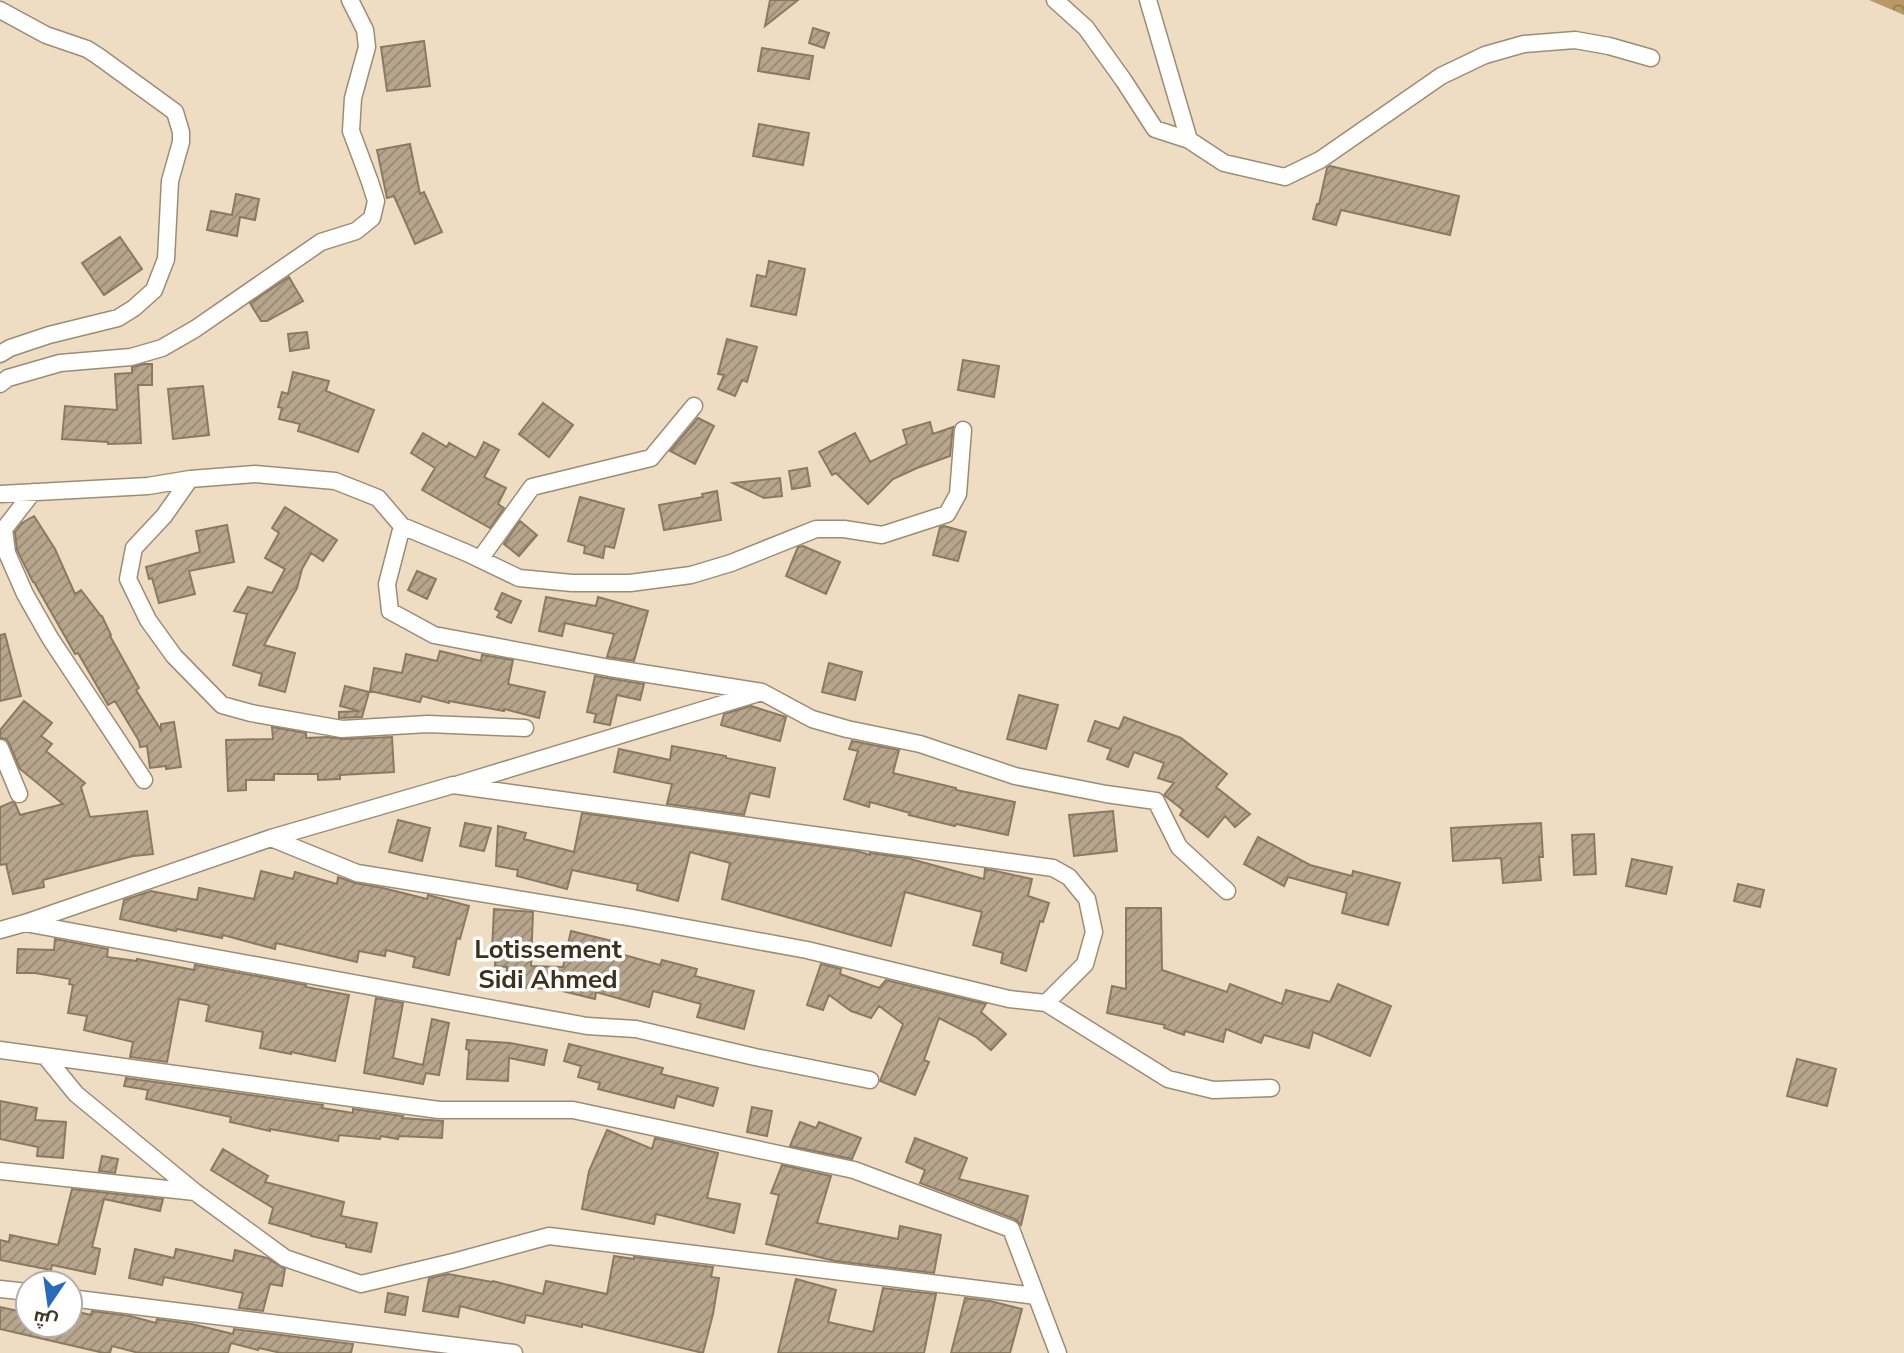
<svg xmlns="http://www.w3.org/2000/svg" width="1904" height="1353" viewBox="0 0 1904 1353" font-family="'Nunito Sans',Cairo,sans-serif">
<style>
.forest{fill:url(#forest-crowns)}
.building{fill:url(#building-hatch);stroke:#8b7a62;stroke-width:2}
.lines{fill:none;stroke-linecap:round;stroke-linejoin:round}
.street-casing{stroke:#9d8c74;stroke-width:19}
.street{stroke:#fff;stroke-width:16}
.labels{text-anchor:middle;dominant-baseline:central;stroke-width:7;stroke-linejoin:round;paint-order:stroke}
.quarter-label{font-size:26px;font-weight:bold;fill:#3e301a;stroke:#fff}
</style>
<defs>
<pattern id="forest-crowns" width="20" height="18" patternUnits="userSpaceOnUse" patternTransform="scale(1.75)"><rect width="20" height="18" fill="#b89867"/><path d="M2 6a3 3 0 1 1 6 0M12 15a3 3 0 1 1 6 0" fill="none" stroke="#977d55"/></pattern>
<pattern id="building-hatch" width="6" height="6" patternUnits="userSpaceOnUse" patternTransform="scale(1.75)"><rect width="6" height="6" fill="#b7a68d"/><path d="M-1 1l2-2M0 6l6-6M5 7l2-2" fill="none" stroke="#968873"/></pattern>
</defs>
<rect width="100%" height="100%" fill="#efddc3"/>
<!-- forest -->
<path class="forest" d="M 1869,0 L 1904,0 L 1904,15 Z"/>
<!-- building -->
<path class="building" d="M 770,0 L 798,0 L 765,26 Z
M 813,28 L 829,33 L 824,48 L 809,43 Z
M 424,41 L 430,86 L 387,91 L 381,47 Z
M 762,48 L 813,56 L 809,79 L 758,71 Z
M 759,124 L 809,133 L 803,165 L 753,156 Z
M 410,144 L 420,194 L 424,192 L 442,232 L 415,244 L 394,196 L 387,198 L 377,150 Z
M 1330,166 L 1459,196 L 1450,235 L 1341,210 L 1336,225 L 1313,219 L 1317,204 L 1319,204 L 1327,168 Z
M 236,194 L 259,199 L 255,220 L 240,217 L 237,236 L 207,230 L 211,211 L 232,215 Z
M 120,237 L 142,269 L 104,295 L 82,263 Z
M 769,261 L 805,269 L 796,315 L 751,306 L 757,275 L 766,277 Z
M 289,277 L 303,301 L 267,321 L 261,321 L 250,303 Z
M 307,332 L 309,348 L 290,351 L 288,334 Z
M 727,339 L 757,347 L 747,382 L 742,380 L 735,396 L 718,389 L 724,375 L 718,374 Z
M 963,360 L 999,366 L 994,397 L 958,390 Z
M 144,364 L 152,364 L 152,385 L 138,385 L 141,443 L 108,444 L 108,442 L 62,439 L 65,406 L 117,410 L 115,374 L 132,373 L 132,367 Z
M 293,372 L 329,381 L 326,391 L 374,410 L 358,452 L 317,437 L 298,431 L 300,424 L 279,419 L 282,408 L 278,407 L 282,392 L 288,394 Z
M 203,386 L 209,435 L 173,439 L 168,389 Z
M 543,403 L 573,425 L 549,457 L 519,434 Z
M 698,418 L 714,426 L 695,464 L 670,451 Z
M 930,422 L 933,434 L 953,427 L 950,456 L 917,468 L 893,479 L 868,504 L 836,473 L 832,475 L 819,452 L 855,433 L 870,462 L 907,444 L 903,430 Z
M 423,433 L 447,447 L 449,443 L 476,458 L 484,442 L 499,450 L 484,477 L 506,488 L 498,504 L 504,508 L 490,528 L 422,490 L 435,468 L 411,453 Z
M 807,468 L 810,486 L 792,489 L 789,471 Z
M 780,478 L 782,496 L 764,498 L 733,483 Z
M 717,491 L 721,520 L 664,530 L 659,505 L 703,497 L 702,494 Z
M 580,497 L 624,509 L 614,548 L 605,546 L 603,558 L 584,553 L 585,546 L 568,541 Z
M 285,507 L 337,540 L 323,561 L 311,553 L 302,569 L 297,588 L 264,645 L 295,653 L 285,692 L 259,685 L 262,674 L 233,665 L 247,614 L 234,611 L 248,587 L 272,593 L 285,569 L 265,558 L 279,533 L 272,528 Z
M 34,516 L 55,549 L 75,594 L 81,590 L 101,616 L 102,616 L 111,635 L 110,636 L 139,688 L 136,690 L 161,730 L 161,724 L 174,722 L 181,767 L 166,769 L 166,766 L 150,768 L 147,746 L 140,747 L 139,741 L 115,701 L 108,705 L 78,653 L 75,654 L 34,582 L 33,582 L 17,550 L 15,532 L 22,523 Z
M 520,521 L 537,535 L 519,556 L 504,544 Z
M 227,525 L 234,562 L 189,571 L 195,594 L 159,603 L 152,578 L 149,579 L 146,567 L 200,552 L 196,531 Z
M 944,526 L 966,532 L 958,561 L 933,555 L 940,527 Z
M 803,546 L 840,562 L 826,594 L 786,576 L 798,547 Z
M 417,571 L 436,579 L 427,599 L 408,590 Z
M 502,593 L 521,601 L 511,623 L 497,617 L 500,612 L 495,609 Z
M 546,597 L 596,606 L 598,597 L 648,611 L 634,661 L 607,657 L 614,634 L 565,623 L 562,636 L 539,631 Z
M 5,634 L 21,696 L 0,701 L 0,635 Z
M 440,651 L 481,661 L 482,655 L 513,660 L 508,684 L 545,692 L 539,718 L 504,709 L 504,711 L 449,701 L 449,703 L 422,696 L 420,702 L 370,691 L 374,668 L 402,673 L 406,654 L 437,661 Z
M 829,663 L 862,672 L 855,700 L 822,692 Z
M 595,676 L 644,684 L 640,700 L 617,695 L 610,725 L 594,722 L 596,714 L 587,712 Z
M 345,686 L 369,692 L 362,717 L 339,718 L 339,712 L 359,711 L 340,706 Z
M 1019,695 L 1058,705 L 1046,749 L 1007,739 Z
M 24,701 L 52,723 L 41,736 L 52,744 L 46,751 L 85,783 L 81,787 L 90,817 L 147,811 L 153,854 L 133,856 L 43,880 L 44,887 L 13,894 L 6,864 L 0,865 L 0,807 L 12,802 L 15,803 L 20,815 L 63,804 L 20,769 L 9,743 L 6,739 L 0,738 L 0,730 Z
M 751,706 L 786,717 L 780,741 L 721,725 L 724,714 Z
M 1124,717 L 1181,738 L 1227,774 L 1216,787 L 1250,814 L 1235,827 L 1225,816 L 1208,837 L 1180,815 L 1183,810 L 1164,795 L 1174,783 L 1158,778 L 1164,763 L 1134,752 L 1128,767 L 1107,759 L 1111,749 L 1088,741 L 1095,721 L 1119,729 Z
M 272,727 L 306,733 L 306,738 L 328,737 L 343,739 L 392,737 L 394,772 L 340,775 L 340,779 L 318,780 L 318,774 L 274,774 L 274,780 L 246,780 L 246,790 L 228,791 L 226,740 L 273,739 Z
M 852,741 L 899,750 L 893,773 L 956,788 L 956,790 L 1015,802 L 1008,835 L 956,824 L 955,826 L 909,815 L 910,813 L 870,802 L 869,807 L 844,799 L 858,751 L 849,749 Z
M 672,746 L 726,756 L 726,758 L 775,768 L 769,797 L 750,793 L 744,815 L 667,804 L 672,784 L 614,772 L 619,749 L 670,760 Z
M 1113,811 L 1117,851 L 1074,856 L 1069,815 Z
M 582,813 L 857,851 L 870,855 L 870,853 L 907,858 L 984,879 L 985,869 L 991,870 L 1032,879 L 1028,896 L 1049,903 L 1043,922 L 1040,921 L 1026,971 L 1001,963 L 1003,953 L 973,945 L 982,912 L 905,892 L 891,946 L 722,899 L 730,863 L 690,852 L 678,901 L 637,890 L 638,884 L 572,870 L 567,889 L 517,876 L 518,870 L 496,866 L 498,826 L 526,833 L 524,839 L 574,852 Z
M 398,820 L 430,828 L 422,861 L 389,852 Z
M 465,823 L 491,828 L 484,851 L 460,846 Z
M 1541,823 L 1543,857 L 1539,857 L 1541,880 L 1503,883 L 1501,858 L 1453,861 L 1451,828 Z
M 1594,834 L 1596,874 L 1574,875 L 1572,835 Z
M 1258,837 L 1310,865 L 1352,876 L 1353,871 L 1400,883 L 1388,925 L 1342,913 L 1347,893 L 1288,877 L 1284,886 L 1244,864 Z
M 1632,859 L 1672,867 L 1666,894 L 1626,886 Z
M 261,871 L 293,879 L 295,872 L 337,884 L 338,877 L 355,883 L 383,888 L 427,899 L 428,895 L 469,906 L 460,939 L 457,938 L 449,975 L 413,967 L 415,957 L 386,950 L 385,956 L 359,951 L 357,962 L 276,943 L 275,949 L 223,935 L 222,938 L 177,929 L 176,931 L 120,919 L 124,900 L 151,891 L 197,900 L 199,888 L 254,899 Z
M 1738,884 L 1764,890 L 1760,907 L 1734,901 Z
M 1126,908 L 1161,908 L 1162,970 L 1227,992 L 1230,984 L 1282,1004 L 1286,990 L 1330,1002 L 1338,984 L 1391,1006 L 1370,1056 L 1313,1032 L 1309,1048 L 1264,1035 L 1261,1043 L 1226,1029 L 1223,1042 L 1185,1031 L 1184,1035 L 1164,1028 L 1165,1025 L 1107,1013 L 1112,986 L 1126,989 Z
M 494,909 L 533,912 L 531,966 L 563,967 L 571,931 L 612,941 L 610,951 L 660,965 L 662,960 L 697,969 L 695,976 L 754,991 L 744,1029 L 697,1017 L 701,1004 L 653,991 L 649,1007 L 596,992 L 595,999 L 554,989 L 506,987 L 507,967 L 495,966 L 495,951 L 492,951 Z
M 55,939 L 108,949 L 107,957 L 137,961 L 137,959 L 194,970 L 195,965 L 306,985 L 306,987 L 349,995 L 335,1061 L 291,1052 L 291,1054 L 260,1048 L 263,1032 L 206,1021 L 209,1005 L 179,999 L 167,1062 L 130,1057 L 133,1042 L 84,1030 L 87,1016 L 68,1013 L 73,985 L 69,984 L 70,979 L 35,973 L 17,973 L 18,949 L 54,950 Z
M 821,964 L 841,969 L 840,974 L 879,988 L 886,980 L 986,1004 L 981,1012 L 1006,1034 L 991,1050 L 976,1037 L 939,1018 L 924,1060 L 929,1062 L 915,1095 L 880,1081 L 903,1024 L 879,1006 L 871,1018 L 851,1011 L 829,995 L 823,1010 L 807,1005 Z
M 376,998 L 403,1003 L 393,1058 L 423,1065 L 432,1019 L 449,1023 L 439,1075 L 426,1073 L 423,1084 L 364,1073 Z
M 467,1040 L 510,1043 L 547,1050 L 544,1065 L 509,1058 L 508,1081 L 467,1079 L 469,1050 L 466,1049 Z
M 569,1044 L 663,1068 L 661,1074 L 718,1088 L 713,1106 L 677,1096 L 674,1108 L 598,1089 L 600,1083 L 578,1077 L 581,1066 L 564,1061 Z
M 1797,1059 L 1836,1069 L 1827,1106 L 1787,1096 Z
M 126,1078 L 323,1105 L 322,1108 L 353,1113 L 353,1109 L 403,1116 L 402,1118 L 443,1121 L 442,1138 L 399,1136 L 398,1139 L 381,1136 L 380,1139 L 339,1135 L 338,1141 L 270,1129 L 270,1131 L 230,1122 L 231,1117 L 146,1099 L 148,1090 L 124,1086 Z
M 0,1101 L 37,1108 L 35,1120 L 66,1122 L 63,1158 L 37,1156 L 38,1147 L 0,1139 Z
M 752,1107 L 772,1111 L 767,1136 L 747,1132 Z
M 800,1122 L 816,1128 L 819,1122 L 861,1138 L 852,1159 L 790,1146 Z
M 607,1130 L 652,1149 L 655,1138 L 718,1153 L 707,1198 L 740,1204 L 734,1233 L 656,1214 L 654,1224 L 582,1209 L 589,1171 Z
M 915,1138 L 967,1158 L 959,1179 L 1028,1196 L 1021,1225 L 1015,1219 L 920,1183 L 925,1170 L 906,1162 Z
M 223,1149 L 268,1176 L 265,1182 L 344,1202 L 341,1216 L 377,1223 L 371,1252 L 346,1247 L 346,1244 L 311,1236 L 311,1235 L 269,1223 L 273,1208 L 211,1170 Z
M 102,1156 L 118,1159 L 115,1173 L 99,1171 Z
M 782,1165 L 831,1176 L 817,1223 L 898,1239 L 900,1226 L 941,1235 L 934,1273 L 835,1261 L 766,1244 L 779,1195 L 771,1193 Z
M 72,1189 L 163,1199 L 160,1211 L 104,1199 L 92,1247 L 100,1249 L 95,1274 L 52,1265 L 51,1270 L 0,1260 L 0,1240 L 9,1242 L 10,1235 L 58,1245 Z
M 135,1249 L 174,1258 L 176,1249 L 233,1261 L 235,1250 L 267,1258 L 285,1269 L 282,1286 L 270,1284 L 263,1311 L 239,1308 L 243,1293 L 164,1277 L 162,1285 L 129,1278 Z
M 614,1256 L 634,1259 L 634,1257 L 713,1267 L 711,1277 L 719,1278 L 713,1314 L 703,1353 L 582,1324 L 582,1327 L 526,1315 L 524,1323 L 460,1306 L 458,1317 L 423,1311 L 429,1278 L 448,1274 L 492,1282 L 493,1281 L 543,1294 L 546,1281 L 607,1294 Z
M 796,1279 L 836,1290 L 828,1322 L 873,1332 L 883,1288 L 936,1294 L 924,1353 L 778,1353 Z
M 388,1293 L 408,1297 L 405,1315 L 385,1312 Z
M 965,1298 L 990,1301 L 1022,1309 L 1010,1353 L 951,1353 Z
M 0,1307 L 27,1313 L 24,1325 L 70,1325 L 70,1310 L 91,1315 L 92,1311 L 130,1316 L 156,1323 L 157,1319 L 192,1324 L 233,1334 L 234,1329 L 353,1344 L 351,1353 L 281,1353 L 259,1348 L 258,1350 L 231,1343 L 228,1353 L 139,1353 L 112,1346 L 110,1353 L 104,1353 L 0,1329 Z"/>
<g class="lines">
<defs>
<path id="street" d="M 1055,0 L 1086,28 L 1124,81 L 1155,129 L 1189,140
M 1148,0 L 1189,140 L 1224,163 L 1285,177 L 1320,160 L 1441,76 L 1485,55 L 1524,44 L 1575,40 L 1609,46 L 1651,58
M 0,10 L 46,35 L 87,49 L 98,56 L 175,112 L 181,132 L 181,142 L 170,181 L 166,259 L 154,290 L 134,308 L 118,318 L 49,335 L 10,348 L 0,354
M 0,384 L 8,378 L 60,363 L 131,357 L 162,348 L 195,329 L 321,242 L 356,231 L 372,218 L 376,201 L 370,182 L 351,131 L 353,98 L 367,47 L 365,30 L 350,0
M 190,479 L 164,516 L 134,548 L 128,579 L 148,620 L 174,656 L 222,705 L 251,713 L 342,729 L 428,724 L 525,728
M 33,492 L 4,529 L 7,553 L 25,594 L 50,638 L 144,780
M 0,494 L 148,486 L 190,479 L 255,474 L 335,481 L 378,498 L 402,526
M 480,559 L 532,487 L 651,458 L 694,406
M 762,692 L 610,668 L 434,635 L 390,611 L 387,584 L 402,526 L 467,553 L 519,578 L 572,583 L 630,583 L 691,575 L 731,563 L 816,529 L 844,529 L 882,535 L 947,514 L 958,494 L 963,430
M 0,748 L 19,794
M 459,784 L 762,692 L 812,719 L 847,729 L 920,744 L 1015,776 L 1106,794 L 1156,801 L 1179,847 L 1227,891
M 25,923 L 271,838 L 453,785 L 1053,868 L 1069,877 L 1087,899 L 1094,932 L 1085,964 L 1046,1003 L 1009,999 L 807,950 L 633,918 L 357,873 L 271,838
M 0,930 L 25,923 L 587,1026 L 636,1029 L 755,1057 L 870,1080
M 1046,1003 L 1168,1079 L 1213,1090 L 1271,1088
M 0,1050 L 439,1110 L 573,1110 L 854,1170 L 1011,1229 L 1058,1353
M 45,1056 L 76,1094 L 195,1192 L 285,1258 L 361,1284 L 457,1261 L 549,1236 L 1036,1296
M 0,1171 L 195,1192
M 0,1289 L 28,1292
M 70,1298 L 514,1353"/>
</defs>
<!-- street casing -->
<use href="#street" class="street-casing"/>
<!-- street -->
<use href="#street" class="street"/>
</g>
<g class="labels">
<!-- quarter labels -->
<g class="quarter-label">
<text x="548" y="949">Lotissement<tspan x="548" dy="30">Sidi Ahmed</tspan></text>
</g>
</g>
<!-- north arrow -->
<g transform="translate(49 1304) rotate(193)"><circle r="33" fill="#ffffff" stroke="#b2afab" stroke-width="2"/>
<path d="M0-5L12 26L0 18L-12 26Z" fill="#286bbd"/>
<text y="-10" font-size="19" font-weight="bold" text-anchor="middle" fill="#3e372c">ش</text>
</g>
</svg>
